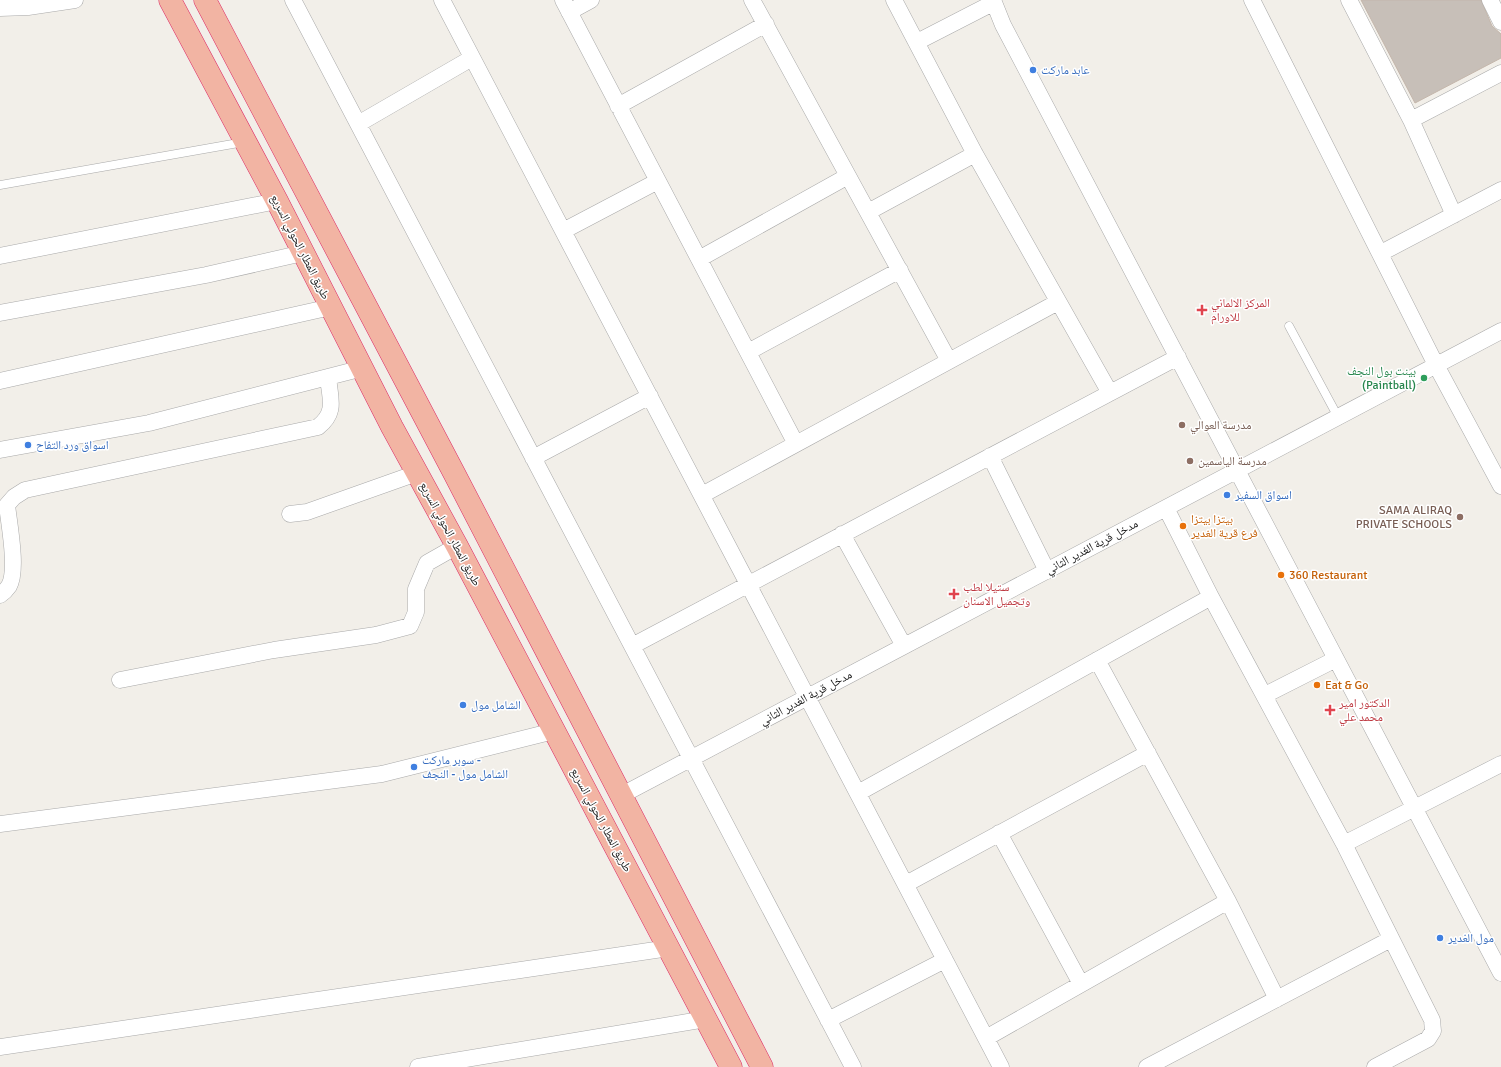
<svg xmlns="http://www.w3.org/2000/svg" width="1501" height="1067" font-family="Signika,'Noto Naskh Arabic',sans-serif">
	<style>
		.building { fill: #c7bfb8; stroke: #c4b6ab }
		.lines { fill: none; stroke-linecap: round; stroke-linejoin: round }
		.service-casing { stroke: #a9a9a9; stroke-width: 9 }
		.minor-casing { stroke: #a9a9a9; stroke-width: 17 }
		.trunk-casing { stroke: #dc2a67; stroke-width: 23 }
		.service { stroke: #fff; stroke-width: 8 }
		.minor { stroke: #fff; stroke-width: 16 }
		.trunk { stroke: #f2b4a3; stroke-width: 22 }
		.shop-dot { fill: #3f7fe0; stroke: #fff; stroke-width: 1.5 }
		.health-dot { fill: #e0444e; stroke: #fff; stroke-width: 1.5 }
		.leisure-dot { fill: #2e9e5b; stroke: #fff; stroke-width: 1.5 }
		.education-dot { fill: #8d6e63; stroke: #fff; stroke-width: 1.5 }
		.food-dot { fill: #e8710a; stroke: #fff; stroke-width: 1.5 }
		.labels { text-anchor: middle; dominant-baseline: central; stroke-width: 3; stroke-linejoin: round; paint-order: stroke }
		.shop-label { font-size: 12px; fill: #366cbe; stroke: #fff; text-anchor: start }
		.street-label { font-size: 12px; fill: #222; stroke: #fff }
		.health-label { font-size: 12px; fill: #be3a42; stroke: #fff; text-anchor: start }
		.leisure-label { font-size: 12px; fill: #27864d; stroke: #fff; text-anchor: end }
		.education-label { font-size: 12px; fill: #785e54; stroke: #fff; text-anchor: start }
		.food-label { font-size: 12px; fill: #c56008; stroke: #fff; text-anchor: start }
	</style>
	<rect width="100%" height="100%" fill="#f2efe9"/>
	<!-- building -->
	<path class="building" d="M1361,0H1481L1492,26L1501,34V58L1415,103Z"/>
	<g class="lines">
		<!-- service casing -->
		<g class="service-casing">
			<path id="service" d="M0,185L244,142
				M1289,326L1338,417"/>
		</g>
		<!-- minor casing -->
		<g class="minor-casing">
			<path id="minor" d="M293,0L853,1067
				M442,0L1001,1067
				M563,0L796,444
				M752,0L949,361
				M894,0L975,154L1110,393
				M993,0L1003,25L1501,973
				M1252,0L1436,365L1501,486
				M1349,0L1411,120L1454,215
				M1490,0L1501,22
				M0,8L28,7L75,0
				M569,12L591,0
				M917,42L993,3
				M618,106L766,24
				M1411,120L1501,73
				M358,124L472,58
				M868,212L975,154
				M563,231L658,181
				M1381,253L1501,190
				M0,256L277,201
				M699,259L848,176
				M0,313L206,275L303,253
				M748,352L900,270
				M0,381L331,307
				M0,450L149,423L363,368
				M990,456L1047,571
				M533,458L650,396
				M702,495L1058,302
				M1166,508L1211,597L1344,844L1432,1020L1433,1031L1428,1039L1375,1067
				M290,514L307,512L417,473
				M842,534L904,646
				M0,595C3,593 7,589 9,586C18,570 9,524 7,505L14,497L25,490L318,427C337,412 330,399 328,377
				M632,646L1178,357
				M1097,660L1228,901L1277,999
				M120,680L274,650L376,635L410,626L416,612V589L427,563L457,546
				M1265,695L1336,659
				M858,793L1211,597
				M620,796L1501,331
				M0,824L382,774L554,731
				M999,833L1081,984
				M1344,844L1501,764
				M906,884L1148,753
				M828,1020L945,960
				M986,1038L1228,901
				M0,1047L669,948
				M418,1067L706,1019
				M1147,1067L1391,939"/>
		</g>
		<!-- trunk casing -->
		<g class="trunk-casing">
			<path id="trunk" d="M170,0L277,201L392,427L457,546L731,1067
				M205,0L454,473L762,1067"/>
		</g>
		<!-- service -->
		<use href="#service" class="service"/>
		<!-- minor -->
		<use href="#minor" class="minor"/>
		<!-- trunk -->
		<use href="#trunk" class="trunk"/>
	</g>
	<!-- markers -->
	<g class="shop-dot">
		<circle cx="1033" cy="70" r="4"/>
		<circle cx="28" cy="445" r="4"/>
		<circle cx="1227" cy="495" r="4"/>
		<circle cx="463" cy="705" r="4"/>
		<circle cx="414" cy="767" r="4"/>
		<circle cx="1440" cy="938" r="4"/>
	</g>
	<g class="health-dot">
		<path d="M1200 304h4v4h4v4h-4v4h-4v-4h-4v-4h4z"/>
		<path d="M952 588h4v4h4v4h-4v4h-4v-4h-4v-4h4z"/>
		<path d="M1328 704h4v4h4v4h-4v4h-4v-4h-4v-4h4z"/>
	</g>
	<circle class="leisure-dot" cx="1424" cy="378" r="4"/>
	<g class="education-dot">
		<circle cx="1182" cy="425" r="4"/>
		<circle cx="1190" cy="461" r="4"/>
		<circle cx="1460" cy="517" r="4"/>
	</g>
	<g class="food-dot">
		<circle cx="1183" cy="526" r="4"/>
		<circle cx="1281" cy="575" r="4"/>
		<circle cx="1317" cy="685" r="4"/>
	</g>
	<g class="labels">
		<!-- shop labels -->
		<g class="shop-label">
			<text x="1041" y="70">عابد ماركت</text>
			<text x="36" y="445">اسواق ورد التفاح</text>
			<text x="1235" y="495">اسواق السفير</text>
			<text x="471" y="705">الشامل مول</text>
			<text x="422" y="760">سوبر ماركت -<tspan x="422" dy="14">الشامل مول - النجف</tspan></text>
			<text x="1448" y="938">مول الغدير</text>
		</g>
		<!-- street labels -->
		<g class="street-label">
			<text transform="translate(300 247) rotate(63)">طريق المطار الحولي السريع</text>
			<text transform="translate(450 534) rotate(62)">طريق المطار الحولي السريع</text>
			<text transform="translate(1092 547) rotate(-28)">مدخل قرية الغدير الثاني</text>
			<text transform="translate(806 698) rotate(-28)">مدخل قرية الغدير الثاني</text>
			<text transform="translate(601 820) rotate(62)">طريق المطار الحولي السريع</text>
		</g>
		<!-- health labels -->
		<g class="health-label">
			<text x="1211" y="303">المركز الالماني<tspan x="1211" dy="14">للاورام</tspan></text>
			<text x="963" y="587">ستيلا لطب<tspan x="963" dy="14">وتجميل الاسنان</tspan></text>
			<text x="1339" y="703">الدكتور امير<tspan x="1339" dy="14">محمد علي</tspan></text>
		</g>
		<!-- leisure labels -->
		<g class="leisure-label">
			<text x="1416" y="371">بينت بول النجف<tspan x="1416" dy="14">(Paintball)</tspan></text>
		</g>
		<!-- education labels -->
		<g class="education-label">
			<text x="1190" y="425">مدرسة العوالي</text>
			<text x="1198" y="461">مدرسة الياسمين</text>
			<text x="1452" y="510" text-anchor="end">SAMA ALIRAQ<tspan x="1452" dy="14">PRIVATE SCHOOLS</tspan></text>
		</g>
		<!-- food labels -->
		<g class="food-label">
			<text x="1191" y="519">بيتزا بيتزا<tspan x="1191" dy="14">فرع قرية الغدير</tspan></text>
			<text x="1289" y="575">360 Restaurant</text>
			<text x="1325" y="685">Eat &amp; Go</text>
		</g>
	</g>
</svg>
